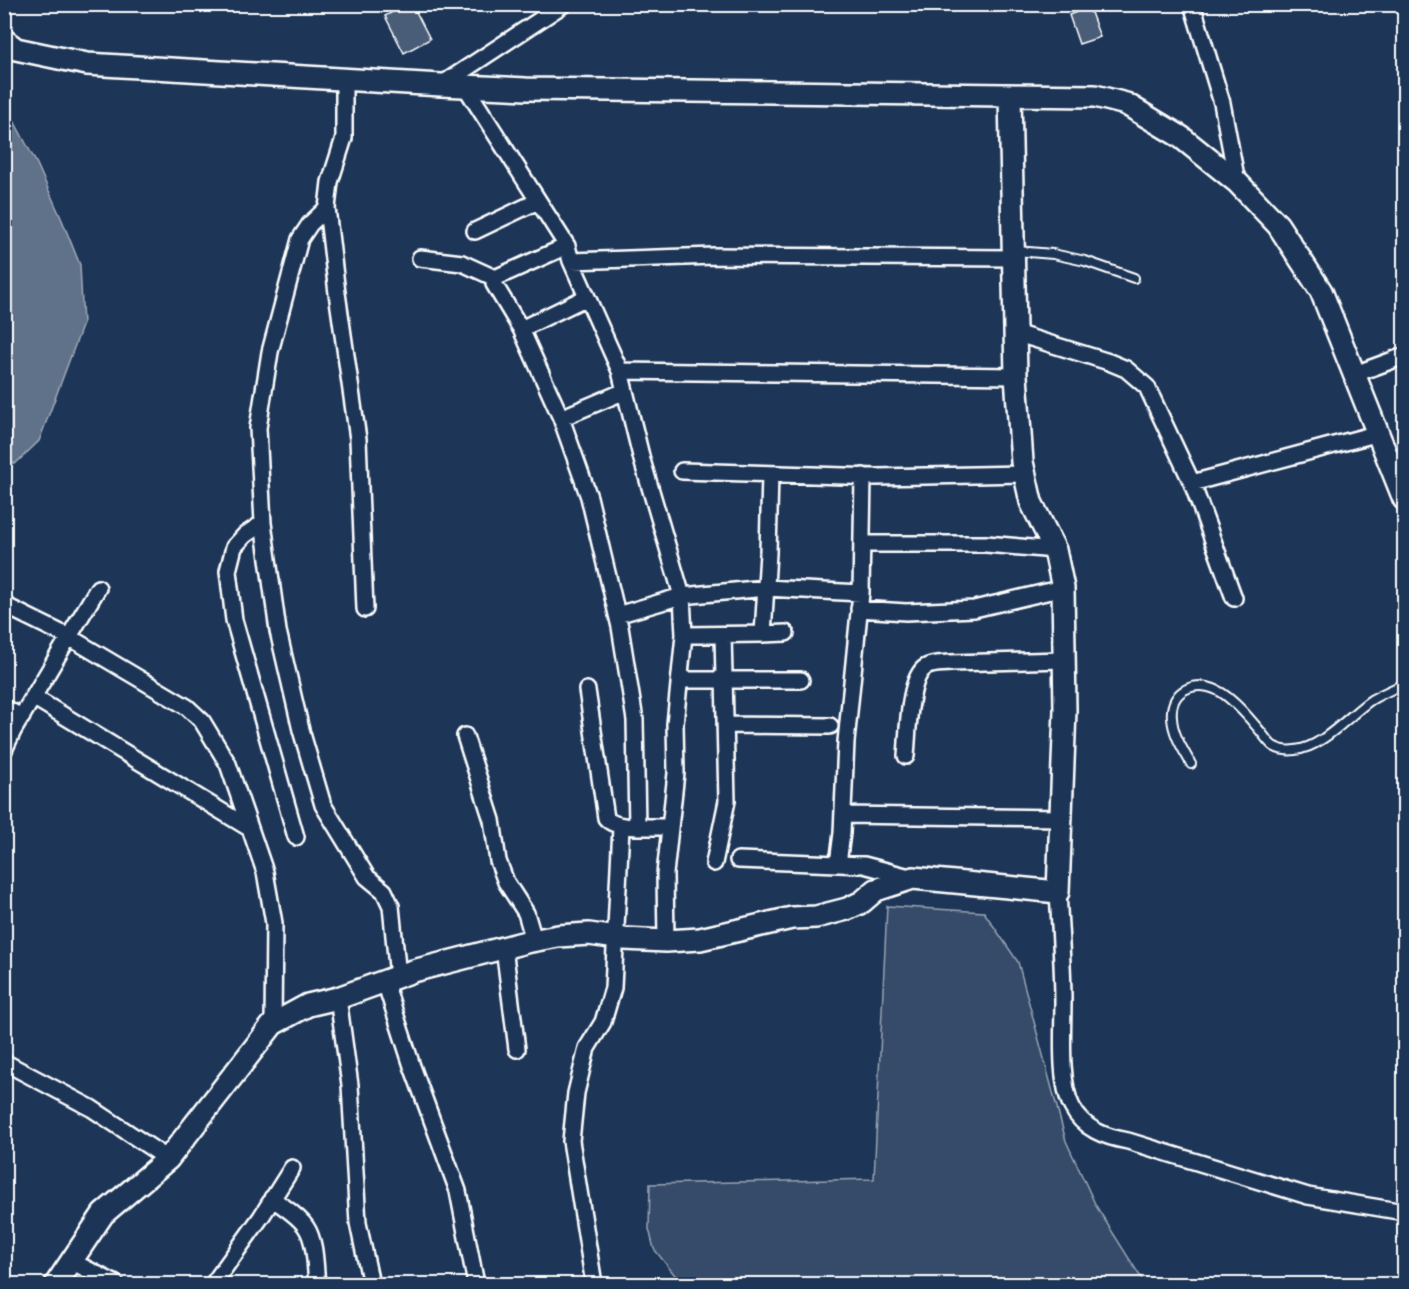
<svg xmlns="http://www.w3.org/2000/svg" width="1409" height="1289" font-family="Dekko,sans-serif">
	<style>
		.green { fill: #364b69; stroke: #9aa5b4; stroke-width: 1.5 }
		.water { fill: #617289; stroke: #a0aab8; stroke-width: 1.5 }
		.building { fill: #4a5d79; stroke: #fff; stroke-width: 1.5 }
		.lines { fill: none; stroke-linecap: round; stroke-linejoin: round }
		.lane-casing { stroke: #fff; stroke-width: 12 }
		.street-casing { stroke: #fff; stroke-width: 20 }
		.secondary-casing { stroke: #fff; stroke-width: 26 }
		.lane { stroke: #1d3557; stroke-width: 8 }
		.street { stroke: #1d3557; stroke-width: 15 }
		.secondary { stroke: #1d3557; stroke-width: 21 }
	</style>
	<rect width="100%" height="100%" fill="#1d3557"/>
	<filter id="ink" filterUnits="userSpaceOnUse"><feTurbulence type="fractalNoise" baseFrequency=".0167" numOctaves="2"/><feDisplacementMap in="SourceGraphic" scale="12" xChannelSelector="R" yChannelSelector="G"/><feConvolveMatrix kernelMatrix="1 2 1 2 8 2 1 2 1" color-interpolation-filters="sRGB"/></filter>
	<g filter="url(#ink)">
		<!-- green -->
		<path class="green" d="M887,906L984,912L1018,962L1066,1141L1096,1206L1145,1284H682L654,1249L649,1229L650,1184L874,1179Z"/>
		<!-- water -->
		<path class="water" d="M5,90L12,117L37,164L62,220L80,265L83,324L39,441L15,464L4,457Z"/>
		<!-- building -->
		<path class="building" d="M407,4H412L430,39L404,53L385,16Z
			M1089,7L1100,37L1079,44L1069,15Z"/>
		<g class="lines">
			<!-- lane casing -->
			<g class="lane-casing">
				<path id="lane" d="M1016,251L1053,254L1085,261L1134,278
					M1191,764C1183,749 1173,735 1172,718C1169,688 1199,678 1222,693C1237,703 1250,719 1261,732C1265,737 1269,743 1273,746C1280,750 1288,751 1295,750C1322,748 1349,715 1371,700C1381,694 1393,689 1404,684"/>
			</g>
			<!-- street casing -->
			<g class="street-casing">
				<path id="street" d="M1192,4L1222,103L1237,182
					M344,80V138L330,182L327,208L337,293L358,439L365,609
					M441,85L564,4
					M465,86L567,246L571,261L620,371
					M327,208L310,224L300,239L270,352L258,428L263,523L278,631L301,730L323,805L367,877L384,891L391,906L398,977
					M475,231L538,201
					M420,258L462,263L495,278L494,284L521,329L561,418L589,497L620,627L635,720L637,826
					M571,261L714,256L1014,258
					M495,278L567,246
					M521,329L587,297
					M1015,333L1109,362L1126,369L1147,387L1192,483L1234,598
					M1355,374L1404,356
					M561,418L625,391
					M682,471L877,477L1024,474
					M770,474L768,553L763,634L786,633
					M1192,483L1379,433
					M263,523L245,535L234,547L228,571L234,620L296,837
					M862,544H986L1055,550
					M4,605L69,637L187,707L202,721L228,764L265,872L274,923L273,1024
					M859,609L906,612L974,609L1063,588
					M617,615L682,596L766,588L861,593
					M684,635L763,634
					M680,680H801
					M587,690L606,818C616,831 653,826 670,827
					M33,697L249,828
					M4,708L22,717
					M725,725L830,726
					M465,736L492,820L498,861L506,882L526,913L534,940
					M4,750L13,731L98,588
					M906,756C908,736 908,677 926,667C933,663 942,664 950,663L1064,660
					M843,815L1061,818
					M738,860L864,865L913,878
					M714,863L727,801L723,635
					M838,864L842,833L846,742L861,593L863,476
					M1058,892C1060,929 1063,966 1063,1002C1063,1031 1059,1082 1072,1107C1083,1129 1105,1137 1128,1141L1308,1196L1404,1212
					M666,941L665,874L676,773L675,724L684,635L682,596L642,460L620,371L1016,376
					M504,948L517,1049
					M385,982L412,1066L458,1191L476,1284
					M338,998L350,1085L358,1223L371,1284
					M4,1062L91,1108L168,1159
					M272,1198C283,1207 298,1215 306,1227C316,1242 315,1267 317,1284
					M71,1261L116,1284
					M213,1284L261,1217L292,1168
					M594,1284L571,1141L576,1093L587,1048L603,1022L613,988L621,827"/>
			</g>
			<!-- secondary casing -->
			<g class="secondary-casing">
				<path id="secondary" d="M4,40L16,49L87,64L441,85L526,89L1095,96L1126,104L1181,137L1237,182L1278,225L1321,291L1404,499
					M56,1284L103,1214L168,1159L273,1024L308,1005L338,998L413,971L526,942L558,936L589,934L624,939L666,941L700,939L792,918L816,917L847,909L862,902L876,890L913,878L1058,892L1065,710L1063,588L1055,550L1031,502L1022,462L1016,376L1010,96"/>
			</g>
			<!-- lane -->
			<use href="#lane" class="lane"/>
			<!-- street -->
			<use href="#street" class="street"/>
			<!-- secondary -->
			<use href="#secondary" class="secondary"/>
		</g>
	</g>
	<!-- margin -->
	<rect width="1409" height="1289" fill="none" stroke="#1d3557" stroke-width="24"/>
	<rect x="12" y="12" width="1385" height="1265" fill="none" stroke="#fff" stroke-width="2" filter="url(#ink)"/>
</svg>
